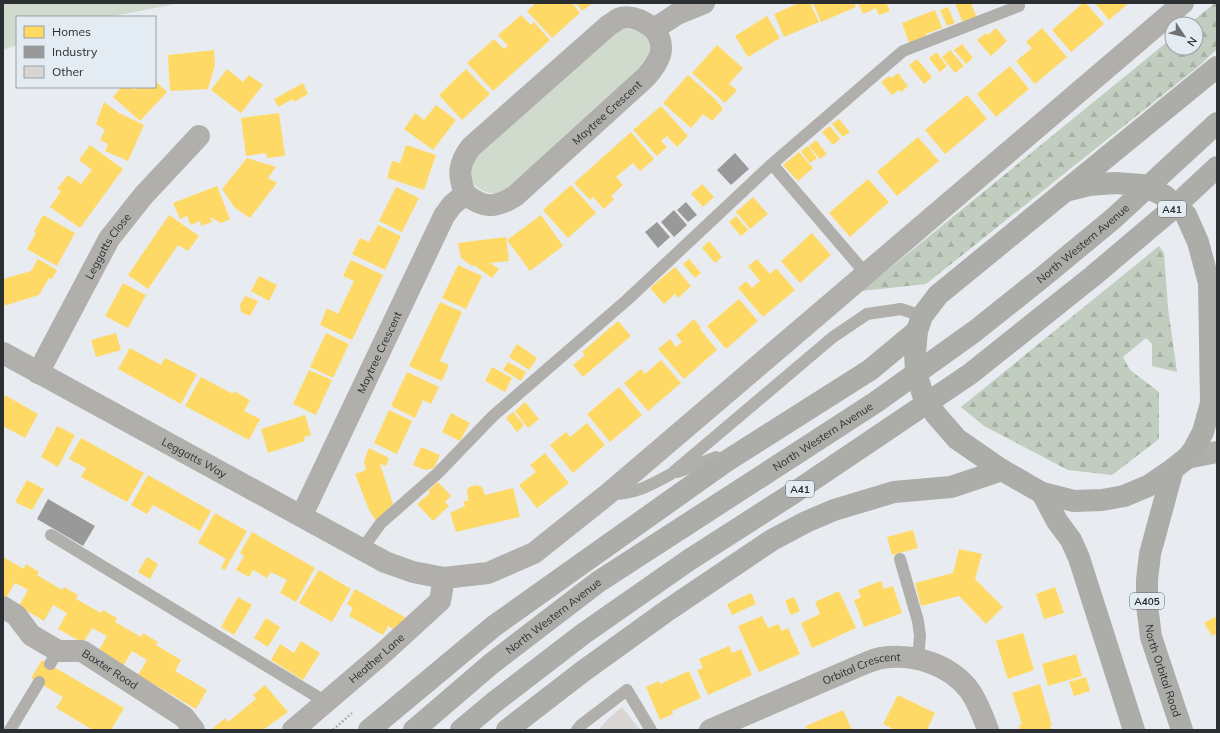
<svg xmlns="http://www.w3.org/2000/svg" width="1220" height="733" font-family="Mulish,sans-serif">
	<style>
		.green { fill: #d0dbce }
		.forest { fill: url(#forest-firs) }
		.homes { fill: #ffd966 }
		.industry { fill: #999 }
		.building { fill: #d8d5d3 }
		.lines { fill: none; stroke-linecap: round; stroke-linejoin: round }
		.path { stroke: #afb0af; stroke-width: 2.5; stroke-dasharray: 2 2; stroke-linecap: butt }
		.lane { stroke: #b0afab; stroke-width: 12 }
		.street { stroke: #b0afab; stroke-width: 22 }
		.secondary { stroke: #afaeaa; stroke-width: 22 }
		.highway { stroke: #acaca9; stroke-width: 22 }
		.labels { text-anchor: middle; dominant-baseline: central; stroke-width: 4; stroke-linejoin: round; paint-order: stroke }
		.shield { fill: #e4ecf3; stroke: #63686b; stroke-width: 1 }
		.shield-label { font-size: 10px; font-weight: bold; fill: #2c2f31 }
		.street-label { font-size: 11px; fill: #2c2f31; stroke: #e4ecf3 }
	</style>
	<defs>
		<pattern id="forest-firs" width="22" height="20" patternUnits="userSpaceOnUse"><rect width="22" height="20" fill="#c1cdbf"/><path d="M5 1l3.5 6h-7zM16 11l3.5 6h-7z" fill="#a6b0a5"/></pattern>
	</defs>
	<rect width="100%" height="100%" fill="#e8ecf0"/>
	<!-- green -->
	<path class="green" d="M3,3H181L109,17H17V45L3,50Z
		M624,29C649,30 657,47 642,67L502,194C475,194 463,180 477,155L616,32Z"/>
	<!-- forest -->
	<path class="forest" d="M1215,3H1217V49L1199,66L926,284L862,291L1172,38V48H1196V24H1189Z
		M1159,246L1164,253L1168,308L1177,372L1152,366V344L1146,338L1123,357L1130,370L1159,392V439L1112,475L1068,470L984,426L961,407Z"/>
	<!-- homes -->
	<path class="homes" d="M536,3H572L580,13L552,38L527,11Z
		M576,3H593L582,11Z
		M799,3H810L819,22L784,37L774,14Z
		M813,3H854L856,7L821,22Z
		M858,3H886L890,11L879,15L876,8L863,14Z
		M955,3H971L977,18L963,23Z
		M1083,3H1086L1104,24L1071,52L1052,30Z
		M1095,3H1129L1109,20Z
		M948,7L955,23L947,26L940,10Z
		M935,10L942,28L926,34V36L909,43L902,23Z
		M521,15L531,25L534,22L550,40L493,91L467,63L494,39L504,49L508,46L498,35Z
		M767,16L780,38L748,57L735,36Z
		M996,28L1007,41L991,56L977,40L986,33L988,35Z
		M1042,28L1067,57L1035,84L1016,61L1032,48L1026,42Z
		M962,44L973,58L966,64L954,50Z
		M717,45L743,68L729,84L737,90L725,103L692,73Z
		M214,50L215,65L208,89L170,91L168,55Z
		M950,50L964,66L955,73L942,57Z
		M936,52L947,66L940,72L929,58Z
		M917,59L932,77L924,84L909,65Z
		M1010,66L1029,89L996,117L977,94Z
		M227,69L243,82L249,75L263,85L241,113L211,90Z
		M466,69L490,94L462,120L439,95Z
		M898,73L908,86L901,92L899,90L892,95L881,82L889,76L891,78Z
		M688,75L716,100L723,109L712,121L703,114L691,128L663,103Z
		M155,81L167,92L140,121L113,97L121,87H132L135,90L137,87H155Z
		M303,83L308,94L294,102L293,99L278,107L274,99Z
		M967,95L987,119L945,154L925,130Z
		M104,102L119,113L144,125L128,161L105,151L108,144L100,140L105,130L96,124Z
		M436,105L456,120L433,150L404,129L415,113L424,120Z
		M661,106L688,136L677,147L667,136L661,141L667,147L657,156L633,130Z
		M279,113L285,156L267,158L266,153L246,156L241,118Z
		M839,119L850,132L843,137L832,124Z
		M830,126L840,139L833,145L822,132Z
		M631,132L654,159L640,171L633,163L616,177L623,185L611,196L614,199L604,209L593,197L590,200L574,183Z
		M918,137L939,161L897,196L877,172Z
		M816,140L827,154L820,159L809,146Z
		M90,145L123,169L80,228L50,207L61,191L57,189L68,175L81,184L92,170L79,160Z
		M406,145L436,155L424,190L387,178L392,161L400,163Z
		M808,146L817,158L810,163L801,151Z
		M799,152L813,168L798,181L783,165Z
		M247,158L276,167L268,178L277,183L250,218L235,208L222,189Z
		M868,179L889,202L850,237L829,213Z
		M702,184L714,197L703,207L691,194Z
		M571,185L596,213L568,238L543,210Z
		M217,186L230,219L221,223L210,217L212,222L201,226L200,221L191,225L187,216L180,219L173,203Z
		M396,187L419,198L402,232L379,221Z
		M753,197L768,214L750,229L736,212Z
		M43,215L75,233L57,266L27,249L36,233L34,232Z
		M169,215L199,236L188,251L178,245L148,289L128,275Z
		M541,215L563,246L530,271L507,240Z
		M736,216L748,230L741,236L729,222Z
		M378,225L401,236L385,270L352,254L360,238L369,242Z
		M812,233L831,255L800,283L781,261Z
		M506,237L509,261L490,263L499,269L492,278L474,265L472,266L461,258L458,243Z
		M709,241L722,257L715,263L702,248Z
		M38,259L57,270L52,279L49,278L39,295L3,306V279L31,271Z
		M689,259L701,273L695,278L683,264Z
		M757,259L770,274L776,268L795,290L763,317L738,288L746,281L752,288L760,281L748,266Z
		M351,260L383,275L352,340L320,325L327,308L338,314L354,281L343,276Z
		M458,265L482,276L466,309L442,298Z
		M675,267L691,286L678,298L675,294L664,304L650,288Z
		M259,276L277,285L269,301L251,291Z
		M123,283L146,295L128,328L105,316Z
		M245,296L258,301L250,316L241,312L240,305Z
		M739,299L758,321L726,349L707,326Z
		M440,302L462,312L440,361L449,365L442,381L409,366Z
		M694,319L701,328L700,329L717,350L684,379L658,349L670,339L676,347L682,342L676,335Z
		M618,321L631,336L583,377L573,365L585,355L582,352Z
		M116,333L121,350L96,357L91,340Z
		M326,333L349,344L333,378L310,367Z
		M517,344L537,358L529,370L509,357Z
		M130,348L161,365L165,358L197,374L181,404L118,369Z
		M661,360L681,383L648,411L624,383L641,369L645,374Z
		M508,362L526,372L521,381L503,370Z
		M492,367L512,378L505,392L485,381Z
		M309,370L332,380L316,415L293,404Z
		M407,372L439,387L431,404L423,400L415,418L391,406Z
		M201,377L233,394L234,391L250,400L244,411L260,419L249,440L185,406Z
		M619,387L642,415L610,442L587,414Z
		M5,395L38,414L25,438L3,426V398Z
		M525,402L539,419L528,428L515,411Z
		M389,410L412,421L397,454L374,443Z
		M513,412L524,425L517,432L506,418Z
		M451,413L470,423L460,441L442,432Z
		M305,415L311,435L304,437L305,441L268,453L261,429Z
		M587,423L605,445L573,473L550,445L566,432L570,437Z
		M57,426L75,435L58,467L41,457Z
		M81,438L144,473L127,502L81,477L86,468L69,459Z
		M421,447L440,455L434,468L425,470L413,465Z
		M369,448L389,458L386,466L380,464L393,504L376,521L369,510L355,474L366,470L364,461Z
		M545,453L569,483L537,508L519,485L536,472L530,465Z
		M148,475L211,511L200,531L153,505L147,514L131,505Z
		M27,480L44,489L32,510L15,502Z
		M438,482L451,496L445,502L449,506L433,521L417,504L430,493L428,491Z
		M476,485L482,487L485,495L513,488L520,517L456,532L450,513L465,506L463,501H468L467,491L469,487Z
		M215,513L247,531L225,570L221,568L226,559L198,543Z
		M913,530L918,548L892,555L887,537Z
		M252,532L315,568L296,602L280,593L287,580L271,572L267,578L253,570L249,577L236,570L244,556L240,553Z
		M959,549L982,554L975,579L1003,607L986,624L959,596L921,606L915,583L953,573Z
		M3,557L24,569L26,564L39,572L37,575L62,590L64,587L78,595L76,599L101,613L103,610L117,618L115,622L141,637L143,633L158,642L156,645L181,660L175,671L207,690L196,709L138,675L147,660L132,651L123,666L98,652L107,636L92,628L83,643L58,629L67,613L53,605L44,621L19,606L28,590L21,586L15,583L6,598L3,596Z
		M147,557L158,564L150,579L138,572Z
		M319,570L351,589L332,622L299,603Z
		M881,581L884,589L893,586L902,613L864,627L854,600L861,597L858,590Z
		M1055,587L1064,613L1044,619L1036,594Z
		M355,589L408,619L395,630L388,626L383,635L349,616L353,608L347,604Z
		M839,591L856,628L812,648L801,623L820,614L815,602Z
		M751,593L756,604L732,615L727,604Z
		M238,597L252,605L234,635L221,627Z
		M794,597L800,611L791,615L785,601Z
		M762,616L768,628L778,624L782,631L788,628L800,654L759,672L738,626Z
		M1217,616V633L1212,636L1204,623Z
		M266,618L280,627L268,647L254,638Z
		M1023,633L1034,670L1008,679L996,641Z
		M301,641L320,653L303,680L271,660L280,644L294,653Z
		M729,646L732,653L741,649L752,675L708,695L697,670L703,668L699,659Z
		M1076,654L1082,676L1048,686L1042,664Z
		M42,660L124,708L111,730H93L56,708L63,697L31,678Z
		M689,671L701,698L672,711L673,714L660,720L646,687L659,681L660,684Z
		M1086,677L1090,691L1074,696L1069,682Z
		M1040,684L1052,725H1050L1051,730H1020L1019,725L1022,724L1012,693Z
		M265,685L288,712L263,730H215L213,728L225,718L228,722L256,699L253,695Z
		M898,695L935,713L927,730H892L893,729L883,724Z
		M843,710L852,730H807L806,726Z"/>
	<!-- industry -->
	<path class="industry" d="M735,153L749,169L731,185L717,170Z
		M686,202L697,215L688,222L677,210Z
		M674,210L687,225L674,237L661,222Z
		M657,222L670,237L658,248L645,232Z
		M48,499L95,526L83,546L37,519Z"/>
	<!-- building -->
	<path class="building" d="M622,707L640,730H598L608,719Z"/>
	<g class="lines">
		<!-- path -->
		<path class="path" d="M333,730L352,713"/>
		<!-- lane -->
		<path class="lane" d="M772,164L866,274
			M678,472L716,457L722,460
			M611,494C635,494 651,485 671,474L833,337L867,314L901,309L922,316
			M51,535L326,702
			M362,549L381,523L438,473L493,416L627,300L772,164L903,51L1019,6
			M900,559L918,621L920,636L918,659
			M50,664L58,651
			M10,730L39,682
			M577,730L581,725L627,690L651,730"/>
		<!-- street -->
		<g class="street">
			<path id="s1" d="M465,194C483,208 495,209 515,196L646,77C659,62 668,48 654,29"/>
			<path id="s2" d="M3,353L385,562L413,572L444,578L488,573L534,553L608,494L1183,3"/>
			<path id="s3" d="M38,373L109,239L143,196L199,136"/>
			<path id="s4" d="M302,515L444,216L452,205L465,194C458,175 458,164 471,147L609,25C613,23 617,19 621,18C633,15 645,22 654,29L677,14L704,3"/>
			<path id="s5" d="M3,607L16,615L31,635L58,651H82L184,717L194,730"/>
			<path id="s6" d="M293,730L382,654L440,601L444,578"/>
			<path id="s7" d="M710,730L861,665C867,663 874,659 881,658C913,653 950,664 970,691C978,703 983,716 988,730"/>
		</g>
		<!-- secondary -->
		<path class="secondary" d="M1187,458L1217,452"/>
		<!-- highway -->
		<g class="highway">
			<path d="M1065,191L1089,185L1115,183L1142,185L1165,196L1186,215L1198,242L1209,283L1211,403L1203,432L1194,449L1187,458L1173,469L1148,486L1124,496L1102,500L1074,501L1042,493L1002,470L957,439L936,415L923,395L916,373L915,353L917,331L922,316L938,295L1217,67"/>
			<path id="s8" d="M1173,469L1150,554L1147,580V605L1151,637L1182,730"/>
			<path d="M1042,493L1057,521L1071,540L1079,558L1134,730"/>
			<path d="M369,730L494,626L725,462L870,370L917,331"/>
			<path id="s9" d="M414,730L491,664L598,582L876,402L975,331L1044,276L1114,218L1217,123"/>
			<path d="M461,730L497,700L583,634L689,560L795,492L970,374L1093,276L1171,210L1217,167"/>
			<path d="M507,730L582,672L668,610L772,540L806,522L834,510L894,492L951,487L1002,470"/>
		</g>
	</g>
	<g class="labels">
		<!-- shield labels -->
		<g class="shield">
			<rect x="1158" y="201" width="28" height="16" rx="3"/>
			<rect x="786" y="481" width="28" height="16" rx="3"/>
			<rect x="1130" y="593" width="34" height="16" rx="3"/>
		</g>
		<g class="shield-label">
			<text x="1172" y="209">A41</text>
			<text x="800" y="489">A41</text>
			<text x="1147" y="601">A405</text>
		</g>
		<!-- street labels -->
		<g class="street-label">
			<text stroke="none"><textPath href="#s1" startOffset="179">Maytree Crescent</textPath></text>
			<text stroke="none"><textPath href="#s9" startOffset="828">North Western Avenue</textPath></text>
			<text stroke="none"><textPath href="#s3" startOffset="145">Leggatts Close</textPath></text>
			<text stroke="none"><textPath href="#s4" startOffset="180">Maytree Crescent</textPath></text>
			<text stroke="none"><textPath href="#s9" startOffset="504">North Western Avenue</textPath></text>
			<text stroke="none"><textPath href="#s2" startOffset="218">Leggatts Way</textPath></text>
			<text stroke="none"><textPath href="#s9" startOffset="180">North Western Avenue</textPath></text>
			<text stroke="none"><textPath href="#s6" startOffset="110">Heather Lane</textPath></text>
			<text stroke="none"><textPath href="#s5" startOffset="129">Baxter Road</textPath></text>
			<text stroke="none"><textPath href="#s7" startOffset="164">Orbital Crescent</textPath></text>
			<text stroke="none"><textPath href="#s8" startOffset="207">North Orbital Road</textPath></text>
		</g>
	</g>
	<!-- border -->
	<rect width="1220" height="733" fill="none" stroke="#2c2f31" stroke-width="8"/>
	<!-- legend -->
	<rect x="16" y="16" width="140" height="72" fill="#e4ecf3" stroke="#9aa0a5"/>
	<rect x="24" y="26" width="20" height="12" fill="#ffd966" stroke="#9aa0a5"/>
	<text x="52" y="36" font-size="12" fill="#2c2f31">Homes</text>
	<rect x="24" y="46" width="20" height="12" fill="#999999" stroke="#9aa0a5"/>
	<text x="52" y="56" font-size="12" fill="#2c2f31">Industry</text>
	<rect x="24" y="66" width="20" height="12" fill="#d8d5d3" stroke="#9aa0a5"/>
	<text x="52" y="76" font-size="12" fill="#2c2f31">Other</text>
	<!-- north arrow -->
	<g transform="translate(1184 36) rotate(125)"><circle r="19" fill="#e4ecf3" stroke="#9aa0a5"/>
	<path d="M0-3L7 15L0 10L-7 15Z" fill="#6e7174"/>
	<text y="-6" font-size="11" font-weight="bold" text-anchor="middle" fill="#2c2f31">N</text>
	</g>
</svg>
